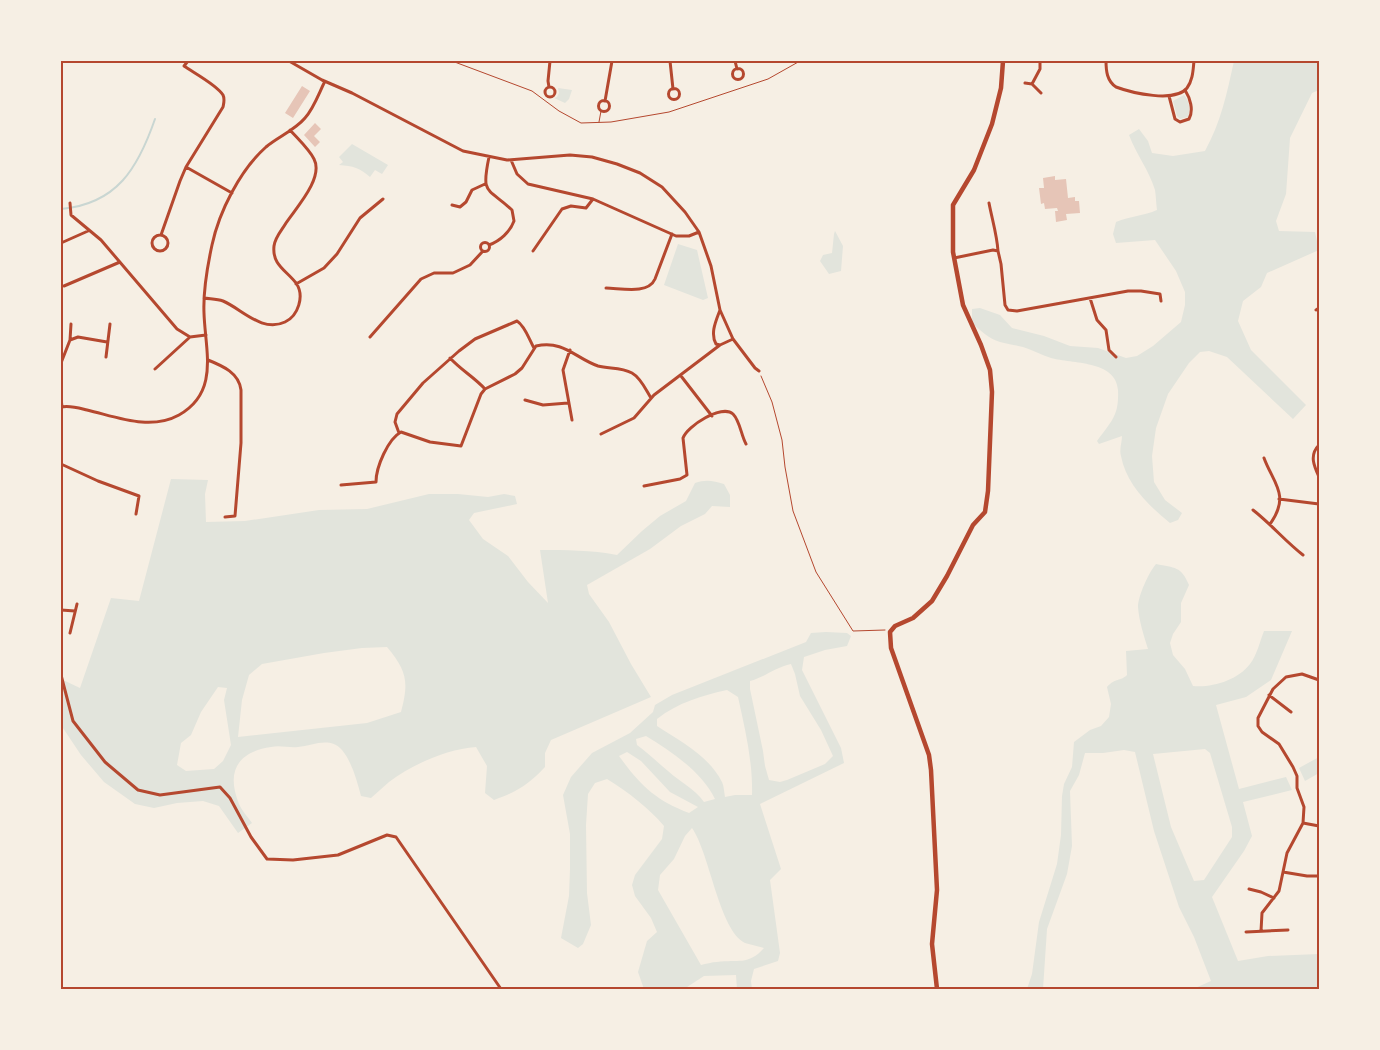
<svg xmlns="http://www.w3.org/2000/svg" width="1380" height="1050" font-family="Montserrat,sans-serif">
	<style>
		.green { fill: #e2e4dc; fill-rule: evenodd }
		.lines { fill: none; stroke-linecap: round; stroke-linejoin: round }
		.stream { stroke: #c9d6d2; stroke-width: 2 }
		.building { fill: #e6c5b7 }
		.path { stroke: #b5482f; stroke-width: 1 }
		.minor { stroke: #b5482f; stroke-width: 3 }
		.tertiary { stroke: #b5482f; stroke-width: 4.5 }
		.neatline { fill: none; stroke: #b5482f; stroke-width: 2 }
	</style>
	<rect width="100%" height="100%" fill="#f6efe4"/>
	<!-- green -->
	<path class="green" d="M1234,61H1319V90L1312,93L1290,138L1286,194L1276,221L1279,231L1315,232L1319,250L1267,273L1261,287L1243,301L1238,321L1251,350L1306,405L1293,419L1227,357L1209,351L1200,352L1189,363L1168,394L1156,428L1152,456L1154,482L1165,500L1182,513L1178,520L1170,523C1149,506 1126,484 1121,456C1119,450 1122,442 1122,436L1099,444L1097,441C1112,420 1119,416 1118,390C1116,360 1072,364 1051,358C1042,355 1032,350 1023,347C1015,345 1007,344 1000,342C989,339 980,330 972,323V309L980,308L1000,315L1012,328L1044,336L1070,346L1098,348L1126,358L1137,356L1153,346L1181,322L1185,305V292L1176,271L1155,240L1116,243L1113,234L1116,222C1130,216 1144,216 1157,210C1156,203 1156,196 1155,190C1149,170 1136,154 1129,135L1139,129L1148,141L1152,153L1173,156L1205,151C1221,122 1227,93 1234,61Z
		M558,88L572,90L569,99L565,103L554,98L557,97L559,93Z
		M1184,95C1189,100 1191,111 1188,117L1180,119L1177,116L1173,101Z
		M352,144L388,165L382,174L375,170L370,177C360,168 353,166 339,165L343,162L339,157Z
		M835,231L843,246L841,271L829,274L820,261L823,255L832,253L834,234Z
		M678,244L697,250L708,298L703,300L664,285Z
		M171,479L208,480L205,494L206,522L245,521L319,510L367,509L429,494H458L488,497L504,494L515,496L517,504L474,513L469,520L483,539L508,556L528,582L548,603L540,550C566,550 591,550 617,555L642,531L660,516L686,501L695,483C706,479 714,481 724,484L730,495V507L712,506L705,514L681,526L650,549L587,585L589,594L609,622L631,664L651,697L551,740L545,753V767C529,784 517,792 494,800L485,793L487,766L476,747C447,749 413,764 389,782C383,787 377,793 371,798L361,796C357,781 352,762 342,750C329,736 313,746 298,747C289,748 280,745 271,747C237,752 226,772 239,804C242,811 248,817 252,823L238,833L219,806L203,801L177,803L154,808L135,804L104,782L81,755L61,725V679L80,688L111,598L139,601ZM387,647C407,671 409,682 401,712L367,723L238,737L242,700L249,675L262,664L324,653L362,648ZM218,687L227,688L224,700L231,745L223,761L214,769L186,771L177,765L181,743L191,735L201,712Z
		M1156,564C1175,568 1181,566 1189,585L1181,603V622L1173,634L1170,643L1173,655L1185,669L1193,686C1212,688 1238,680 1250,664C1257,655 1260,641 1264,631H1292L1271,680L1246,697L1216,705L1239,789L1286,777L1292,790L1243,802L1252,836L1244,851L1212,897L1238,961L1268,956L1319,954V989H1215L1214,987L1209,989H1193L1211,981L1194,937L1179,907L1154,831L1135,752L1124,750L1103,753H1085L1079,775L1070,791L1072,846L1067,874L1047,929L1043,989H1027L1032,974L1039,922L1057,864L1061,835L1062,796L1064,784L1072,767L1074,742L1090,730L1101,726L1109,717L1111,704L1107,687C1116,677 1120,682 1127,675L1126,651L1148,649C1144,636 1139,621 1138,607C1138,596 1149,572 1156,564ZM1205,749L1210,753L1232,827V837L1204,880L1194,881L1171,827L1153,754Z
		M826,632L847,633L851,636L847,646L825,650L804,657L802,670L841,748L844,763L760,804L781,869L770,880L780,953L778,961L754,969L751,981L752,989H737L736,975L704,976L684,989H644L638,972L647,941L657,932L651,918L635,896L632,885L635,875L662,839L664,826C649,808 628,792 607,779L595,783L588,794L586,825L587,893L591,925L583,944L578,948L561,938L569,896L570,869V834L563,795L571,777L592,753L630,733L653,712L655,705L672,695L806,642L811,633ZM791,664L795,674L800,696L821,730L833,756L825,764L787,780L780,782L769,780L765,766L763,751L750,689V681C765,677 776,667 791,664ZM727,690L738,697C745,729 753,762 752,795H735L725,797C724,792 724,786 722,782C709,756 680,741 657,726V719C677,703 703,695 727,690ZM646,736C672,752 702,772 715,799L704,802C694,788 680,782 668,771C657,762 648,753 637,745L636,739ZM627,752L641,761L670,792L698,807L689,813C655,800 640,785 619,756ZM692,828C710,854 719,930 745,943C751,945 758,946 764,948C748,966 738,959 717,962C712,962 706,964 701,965L658,890L660,875L674,859L685,836Z
		M1319,757V773L1305,781L1299,768Z"/>
	<g class="lines">
		<!-- stream -->
		<path class="stream" d="M61,209C117,204 138,168 155,119"/>
	</g>
	<!-- building -->
	<path class="building" d="M302,86L310,91L293,118L285,113Z
		M315,123L321,129L314,136L320,142L315,147L304,135Z
		M1055,176V180L1066,179L1068,198L1075,197V201H1079L1080,213L1066,214L1067,220L1056,222L1055,211H1058L1057,208L1045,209L1044,203L1041,204L1039,188H1044L1043,178Z"/>
	<g class="lines">
		<!-- path -->
		<path class="path" d="M452,61L532,91L559,111L581,123L611,122L669,112L768,79L800,61
			M599,122L601,111
			M761,376L772,402L782,440L785,467L793,511L816,572L853,631L885,630"/>
		<!-- minor -->
		<path class="minor" d="M289,61L322,80L352,93L463,151L507,160L570,155L592,157L617,164L640,173L662,187L685,212L699,232L711,266L720,310L733,339L755,368L759,371
			M670,61L673,89
			M735,61L737,69
			M1106,61C1106,71 1107,81 1116,87C1132,93 1175,103 1187,88C1193,80 1193,70 1194,61
			M732.5 74a5.5 5.5 0 1 1 11 0a5.5 5.5 0 1 1-11 0Z
			M1025,83L1032,84L1040,69V61
			M1032,84L1041,93
			M545 92a5 5 0 1 1 10 0a5 5 0 1 1-10 0Z
			M549,87L548,81L550,61
			M668.5 94a5.5 5.5 0 1 1 11 0a5.5 5.5 0 1 1-11 0Z
			M1169,96L1175,119L1180,122L1189,119C1194,110 1190,98 1185,90
			M598.5 106a5.5 5.5 0 1 1 11 0a5.5 5.5 0 1 1-11 0Z
			M605,101L612,61
			M489,157C481,195 487,187 512,210L514,221C510,232 500,241 489,245
			M511,160L517,174L528,184L593,199L676,236H689L699,232
			M186,167L232,193
			M70,203L71,215L101,240L177,329L190,337L206,335
			M989,203C992,219 997,235 998,251
			M452,205L460,207L466,202L472,190L485,184
			M161,235L180,181L186,167L223,107C224,102 225,99 223,95C217,85 194,73 184,66L188,61
			M152 243a8 8 0 1 1 16 0a8 8 0 1 1-16 0Z
			M480.5 247a4.5 4.5 0 1 1 9 0a4.5 4.5 0 1 1-9 0Z
			M61,243L88,231
			M533,251L562,209L571,206L586,208L593,199
			M954,258L993,250L998,251L1001,264L1005,305L1008,310L1017,311L1128,291H1141L1160,294L1161,301
			M296,284L324,268L337,254L360,218L383,199
			M64,286L120,262
			M606,288C620,288 648,295 655,279L672,234
			M204,298C210,299 217,299 223,301C242,309 262,333 285,322C298,316 305,296 296,283C286,270 272,265 274,246C275,237 282,230 286,223C296,208 324,178 314,159C309,149 298,139 290,130
			M1090,298L1097,320L1106,330L1109,350L1116,357
			M720,310C716,321 710,333 716,344L720,345L733,339
			M1316,310L1319,308
			M370,337L421,279L434,273H453L470,265L483,251
			M70,340L71,324
			M570,350L563,370L572,420
			M106,357L110,324
			M450,358C461,370 474,377 485,389
			M208,360C223,366 239,373 241,390V443L235,516L225,517
			M61,363L70,340L78,337L107,342
			M155,369L190,337
			M681,376L712,416
			M61,398L62,407
			M525,400L543,405L568,403
			M61,407C70,405 79,408 87,410C117,417 150,431 179,415C220,392 205,350 204,313C203,290 207,268 212,245C219,212 240,170 266,147C278,137 295,130 305,118C314,108 319,93 325,81
			M399,433L395,422L397,414L423,383L459,351L475,339L517,321C525,326 529,339 534,348
			M601,434L634,418L654,395L720,345
			M1319,445C1309,455 1314,466 1319,477
			M1264,458C1273,483 1291,495 1270,524
			M61,464L98,481L139,496L136,514
			M341,485L376,482C376,467 388,439 401,432L430,442L461,446L481,394L485,389L515,374L522,368L536,346C564,340 575,358 598,366C609,369 621,367 632,373C641,378 646,390 651,398
			M644,486L680,479L687,475L683,438C687,426 722,404 733,414C740,421 741,435 746,444
			M1279,499L1319,504
			M1253,510C1271,524 1285,541 1303,555
			M61,610L75,611
			M70,633L77,604
			M61,675L73,721L105,762L138,790L160,795L220,787L230,798L251,837L267,859L293,860L338,855L387,835L396,837L501,989
			M1269,695L1291,712
			M1303,823L1319,826
			M1283,872L1307,876H1319
			M1249,889L1261,892L1274,898
			M1261,931L1262,913L1279,891L1287,853L1303,823L1304,807L1297,788V776L1293,767L1279,744L1262,732L1258,726V718L1273,689L1286,677L1302,674L1319,680
			M1246,932L1288,930"/>
		<!-- tertiary -->
		<path class="tertiary" d="M937,989L932,944L937,890L931,770L929,755L891,648L890,632L895,626L913,618L932,601L947,576L973,525L985,512L988,491L992,392L990,370L981,345L963,305L953,252V205L974,170L992,124L1001,88L1003,61"/>
	</g>
	<!-- border -->
	<rect width="1380" height="1050" fill="none" stroke="#f6efe4" stroke-width="125"/>
	<rect x="62" y="62" width="1256" height="926" class="neatline"/>
</svg>
